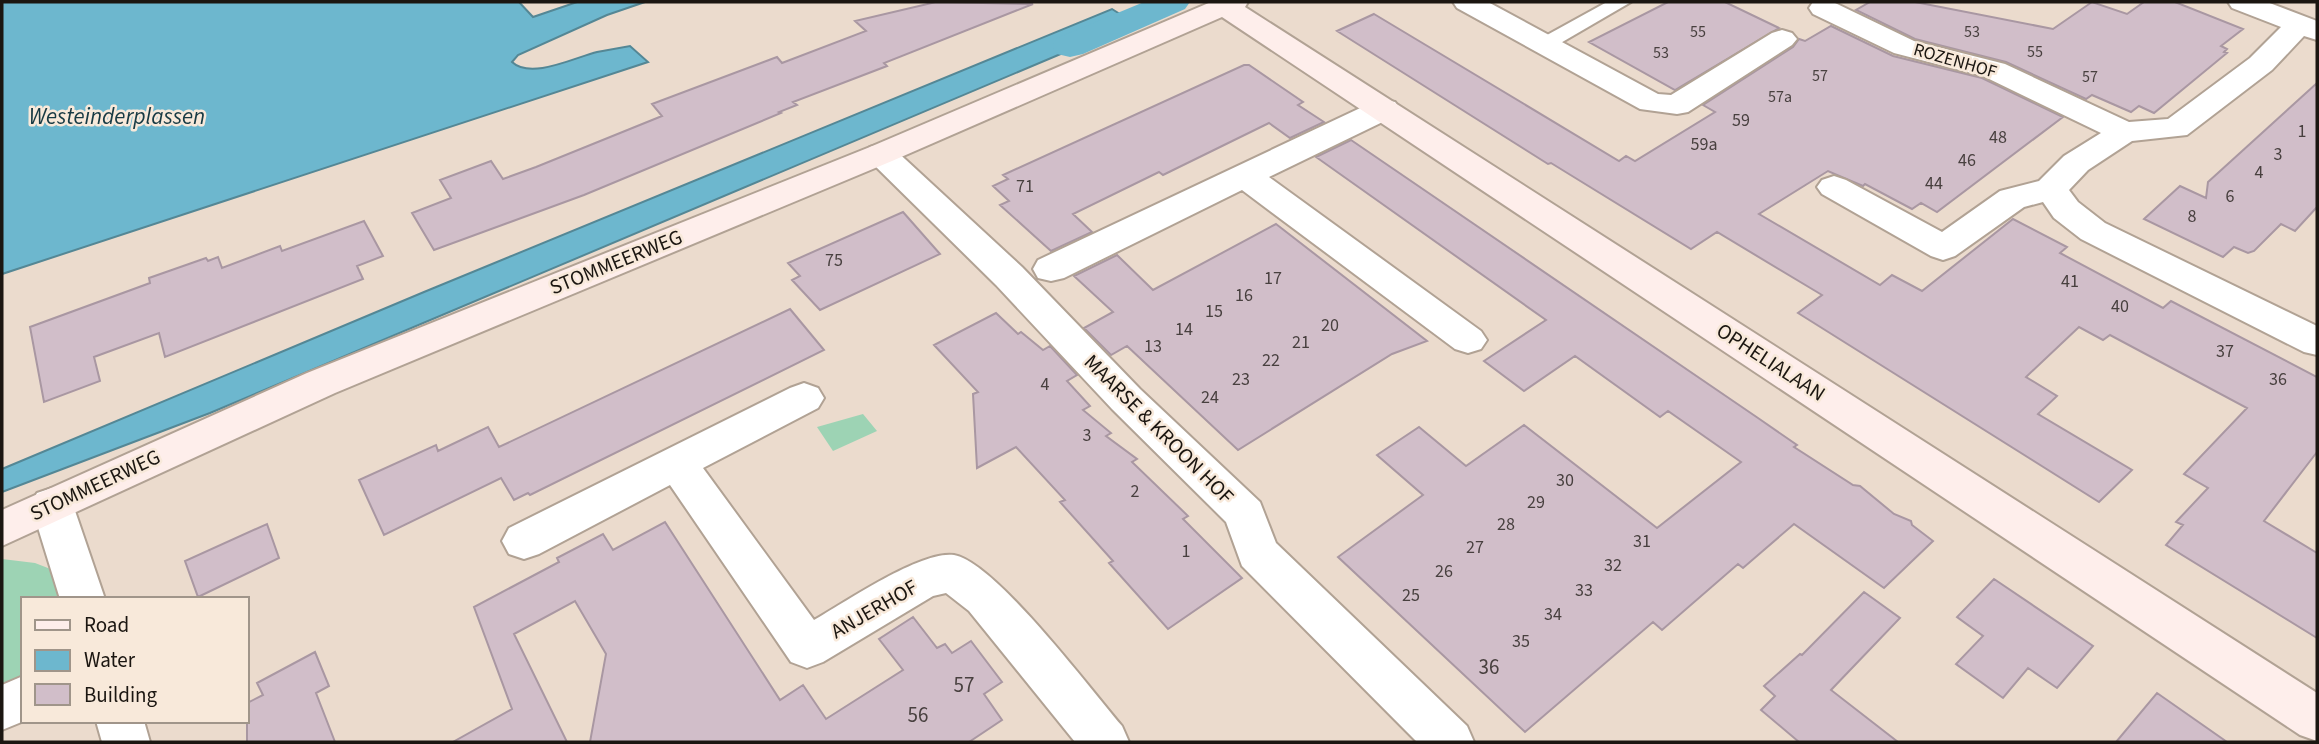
<svg xmlns="http://www.w3.org/2000/svg" width="2319" height="744" font-family="'Source Sans 3',sans-serif">
	<style>
		.green { fill: #9dd3b4 }
		.water { fill: #6db7ce; stroke: #548795; stroke-width: 2 }
		.lines { fill: none; stroke-linecap: round; stroke-linejoin: round }
		.canal { fill: #6db7ce; fill-rule: evenodd }
		.building { fill: #d1bec9; stroke: #a997a2; stroke-width: 2 }
		.lane-casing { stroke: #b1a294; stroke-width: 4 }
		.street-casing { stroke: #b1a294; stroke-width: 4 }
		.secondary-casing { stroke: #b1a294; stroke-width: 4 }
		.lane { fill: #fff; fill-rule: evenodd }
		.street { fill: #fff; fill-rule: evenodd }
		.secondary { fill: #feeeeb; fill-rule: evenodd }
		.labels { text-anchor: middle; dominant-baseline: central; stroke-width: 5; stroke-linejoin: round; paint-order: stroke }
		.far-number-label { font-size: 16px; fill: #48403f }
		.far-street-label { font-size: 18px; fill: #1b1611; stroke: #f8e9da }
		.number-label { font-size: 18px; fill: #48403f }
		.street-label { font-size: 21px; fill: #1b1611; stroke: #f8e9da }
		.near-number-label { font-size: 21px; fill: #48403f }
		.water-label { font-size: 23px; font-style: italic; fill: #173a44; stroke: #f8e9da }
	</style>
	<rect width="100%" height="100%" fill="#ebdbcd"/>
	<!-- green -->
	<path class="green" d="M863,414L877,431L833,451L817,427Z
		M2,559L35,563L66,575L70,599H23V680L2,692Z"/>
	<!-- water -->
	<path class="water" d="M2,2H519L533,17L577,2H645L607,15L518,55L512,62C531,80 576,57 597,52C608,50 619,48 630,46L648,62L2,274Z
		M1112,9L1134,23L210,413L2,492V469L424,292Z"/>
	<g class="lines">
		<!-- canal -->
		<path class="canal" d="M1144,2H1190L1185,9L1083,54L1070,57L1057,54L1052,46L1057,38Z"/>
	</g>
	<!-- building -->
	<path class="building" d="M936,2L1033,4L884,63L887,66L793,102L797,105L779,112L781,113L584,195L434,250L412,213L451,198L440,180L491,161L503,179L536,167L662,116L652,104L777,57L782,63L866,31L855,21Z
		M1668,2H1725L1779,28L1675,90L1589,42Z
		M1870,2H1915L2053,29L2092,2L2127,14L2144,2H2175L2243,29L2221,46L2227,49L2224,52L2227,53L2154,113L2139,106L2131,112L2092,95L2086,99L2006,62L1915,39L1856,10Z
		M1374,14L1619,161L1626,156L1635,161L1715,112L1703,105L1793,47L1799,39L1805,41L1831,26L1893,56L1982,78L2063,117L1937,212L1921,203L1912,209L1865,184L1863,186L1828,171L1759,214L1880,285L1892,275L1922,291L2013,219L2067,247L2060,253L2163,308L2171,301L2317,377V452L2264,521L2317,553V638L2166,545L2183,525L2176,522L2208,488L2184,474L2247,408L2110,335L2103,340L2079,327L2026,377L2057,396L2038,414L2132,470L2099,502L1798,313L1822,295L1717,232L1691,249L1551,163L1548,164L1337,31Z
		M1244,65H1249L1303,102L1298,105L1324,122L1290,138L1269,123L1163,175L1159,172L1073,214L1092,232L1051,251L1000,205L1009,201L993,186L1008,179L1003,175Z
		M2317,83V207L2295,231L2281,224L2254,251L2248,253L2234,247L2223,257L2144,219L2180,186L2206,198L2208,182Z
		M1351,140L1758,418L1797,445L1794,447L1853,485L1860,486L1894,514L1911,521L1912,525L1933,541L1884,588L1794,524L1743,568L1738,564L1662,630L1653,622L1525,732L1338,557L1423,495L1377,455L1419,427L1466,466L1524,425L1657,528L1741,462L1668,411L1660,417L1575,356L1524,391L1484,361L1546,320L1316,157Z
		M903,212L940,254L820,310L792,280L800,276L788,263Z
		M364,221L383,256L357,266L363,279L165,357L159,333L94,357L100,381L44,402L30,327L150,283L149,278L206,258L208,261L218,257L222,268L280,246L282,251Z
		M1276,224L1427,341L1392,354L1238,450L1127,346L1111,355L1084,328L1113,312L1074,276L1117,255L1153,290Z
		M790,309L824,350L530,495L528,493L514,500L501,478L384,535L359,480L436,445L438,451L488,427L499,447Z
		M996,313L1018,334L1021,332L1043,350L1050,346L1077,375L1067,381L1090,406L1083,410L1111,433L1106,436L1137,459L1132,462L1188,516L1183,519L1242,578L1168,629L1109,563L1113,561L1060,502L1065,500L1016,447L977,468L973,394L978,392L934,345Z
		M665,522L780,700L803,685L826,719L903,670L879,639L913,617L937,648L945,644L952,653L971,641L1002,682L984,694L1002,720L969,742H590L606,654L575,601L514,634L567,742H453L512,709L474,607L559,562L557,558L603,534L613,550Z
		M267,524L279,558L198,597L185,561Z
		M1994,579L2093,646L2057,688L2028,668L2003,698L1956,664L1983,636L1957,617Z
		M1864,592L1900,618L1831,690L1898,742H1799L1761,710L1775,696L1764,686L1800,654L1802,655Z
		M315,652L329,686L316,693L335,742H247V703L263,695L257,683Z
		M2157,693L2227,742H2116Z"/>
	<g class="lines">
		<!-- lane casing -->
		<g class="lane-casing">
			<path id="lane" d="M1607,2H1631L1552,48H1538L1535,44L1538,40Z"/>
		</g>
		<!-- street casing -->
		<g class="street-casing">
			<path id="street" d="M1453,2H1488L1658,94L1671,95L1772,33L1782,30L1792,33L1797,39L1792,45L1688,112L1677,114L1640,109L1457,8Z
				M1813,2H1833L1914,41L2005,64L2129,122L2168,119L2250,58L2281,27L2232,8L2228,2H2267L2317,21V40L2304,36L2272,70L2187,135L2132,141L2088,170L2069,190L2078,202L2105,223L2317,326V355L2304,352L2081,239L2054,218L2043,202L2024,207L1955,256L1943,260L1931,256L1822,194L1817,187L1822,180L1834,176L1846,180L1942,232L2000,191L2039,181L2064,156L2101,133L1983,76L1894,53L1813,14L1809,8Z
				M1384,100L1395,102L1400,109L1395,116L1269,177L1481,331L1487,340L1481,349L1468,353L1455,349L1242,190L1064,278L1051,281L1038,278L1033,269L1038,260L1373,102Z
				M881,144L892,147L1022,267L1140,389L1260,502L1276,543L1467,726L1474,742H1417L1242,566L1226,522L1112,409L996,285L870,161L865,154L870,147Z
				M804,383L818,388L824,398L818,408L703,468L814,620C844,603 921,550 954,555C995,562 1091,690 1122,726L1129,742H1075L969,611L946,593L933,596L823,662L807,668L791,662L670,485L539,554L524,559L509,554L502,541L509,528L790,388Z
				M52,488L67,493L73,505L105,599H60L31,505L37,493Z
				M23,676L24,721L2,730V685Z
				M96,721H144L150,742H102Z"/>
		</g>
		<!-- secondary casing -->
		<g class="secondary-casing">
			<path id="secondary" d="M1211,2H1248L1245,7L2317,693V741L2300,735L1222,17L892,161L335,393L2,546V510L307,373L870,147Z"/>
		</g>
		<!-- lane -->
		<use href="#lane" class="lane"/>
		<!-- street -->
		<use href="#street" class="street"/>
		<!-- secondary -->
		<use href="#secondary" class="secondary"/>
	</g>
	<g class="labels">
		<!-- far-number labels -->
		<g class="far-number-label">
			<text x="1698" y="32">55</text>
			<text x="1972" y="32">53</text>
			<text x="2035" y="52">55</text>
			<text x="1661" y="53">53</text>
			<text x="1820" y="76">57</text>
			<text x="2090" y="77">57</text>
			<text x="1780" y="97">57a</text>
		</g>
		<!-- far-street labels -->
		<g class="far-street-label">
			<text transform="translate(1955 61) rotate(16)">ROZENHOF</text>
		</g>
		<!-- number labels -->
		<g class="number-label">
			<text x="1741" y="120">59</text>
			<text x="2302" y="131">1</text>
			<text x="1998" y="137">48</text>
			<text x="1704" y="144">59a</text>
			<text x="2278" y="154">3</text>
			<text x="1967" y="160">46</text>
			<text x="2259" y="172">4</text>
			<text x="1934" y="183">44</text>
			<text x="1025" y="186">71</text>
			<text x="2230" y="196">6</text>
			<text x="2192" y="216">8</text>
			<text x="834" y="260">75</text>
			<text x="1273" y="278">17</text>
			<text x="2070" y="281">41</text>
			<text x="1244" y="295">16</text>
			<text x="2120" y="306">40</text>
			<text x="1214" y="311">15</text>
			<text x="1330" y="325">20</text>
			<text x="1184" y="329">14</text>
			<text x="1301" y="342">21</text>
			<text x="1153" y="346">13</text>
			<text x="2225" y="351">37</text>
			<text x="1271" y="360">22</text>
			<text x="1241" y="379">23</text>
			<text x="2278" y="379">36</text>
			<text x="1045" y="384">4</text>
			<text x="1210" y="397">24</text>
			<text x="1087" y="435">3</text>
			<text x="1565" y="480">30</text>
			<text x="1135" y="491">2</text>
			<text x="1536" y="502">29</text>
			<text x="1506" y="524">28</text>
			<text x="1642" y="541">31</text>
			<text x="1475" y="547">27</text>
			<text x="1186" y="551">1</text>
			<text x="1613" y="565">32</text>
			<text x="1444" y="571">26</text>
			<text x="1584" y="590">33</text>
			<text x="1411" y="595">25</text>
			<text x="1553" y="614">34</text>
			<text x="1521" y="641">35</text>
		</g>
		<!-- street labels -->
		<g class="street-label">
			<text transform="translate(616 262) rotate(-22)">STOMMEERWEG</text>
			<text transform="translate(1771 362) rotate(33)">OPHELIALAAN</text>
			<text transform="translate(1159 429) rotate(45)">MAARSE &amp; KROON HOF</text>
			<text transform="translate(95 485) rotate(-25)">STOMMEERWEG</text>
			<text transform="translate(874 609) rotate(-30)">ANJERHOF</text>
		</g>
		<!-- near-number labels -->
		<g class="near-number-label">
			<text x="1489" y="667">36</text>
			<text x="964" y="685">57</text>
			<text x="918" y="715">56</text>
		</g>
		<!-- water labels -->
		<g class="water-label">
			<text x="117" y="116">Westeinderplassen</text>
		</g>
	</g>
	<!-- border -->
	<rect width="2319" height="744" fill="none" stroke="#1b1611" stroke-width="7"/>
	<!-- legend -->
	<rect x="21" y="597" width="228" height="126" fill="#f8e9da" stroke="#a0958a" stroke-width="2"/>
	<rect x="35" y="620" width="35" height="10" fill="#feeeeb" stroke="#a0958a" stroke-width="2"/>
	<text x="84" y="632" font-size="21" fill="#1b1611">Road</text>
	<rect x="35" y="650" width="35" height="21" fill="#6db7ce" stroke="#a0958a" stroke-width="2"/>
	<text x="84" y="667" font-size="21" fill="#1b1611">Water</text>
	<rect x="35" y="684" width="35" height="21" fill="#d1bec9" stroke="#a0958a" stroke-width="2"/>
	<text x="84" y="702" font-size="21" fill="#1b1611">Building</text>
</svg>
